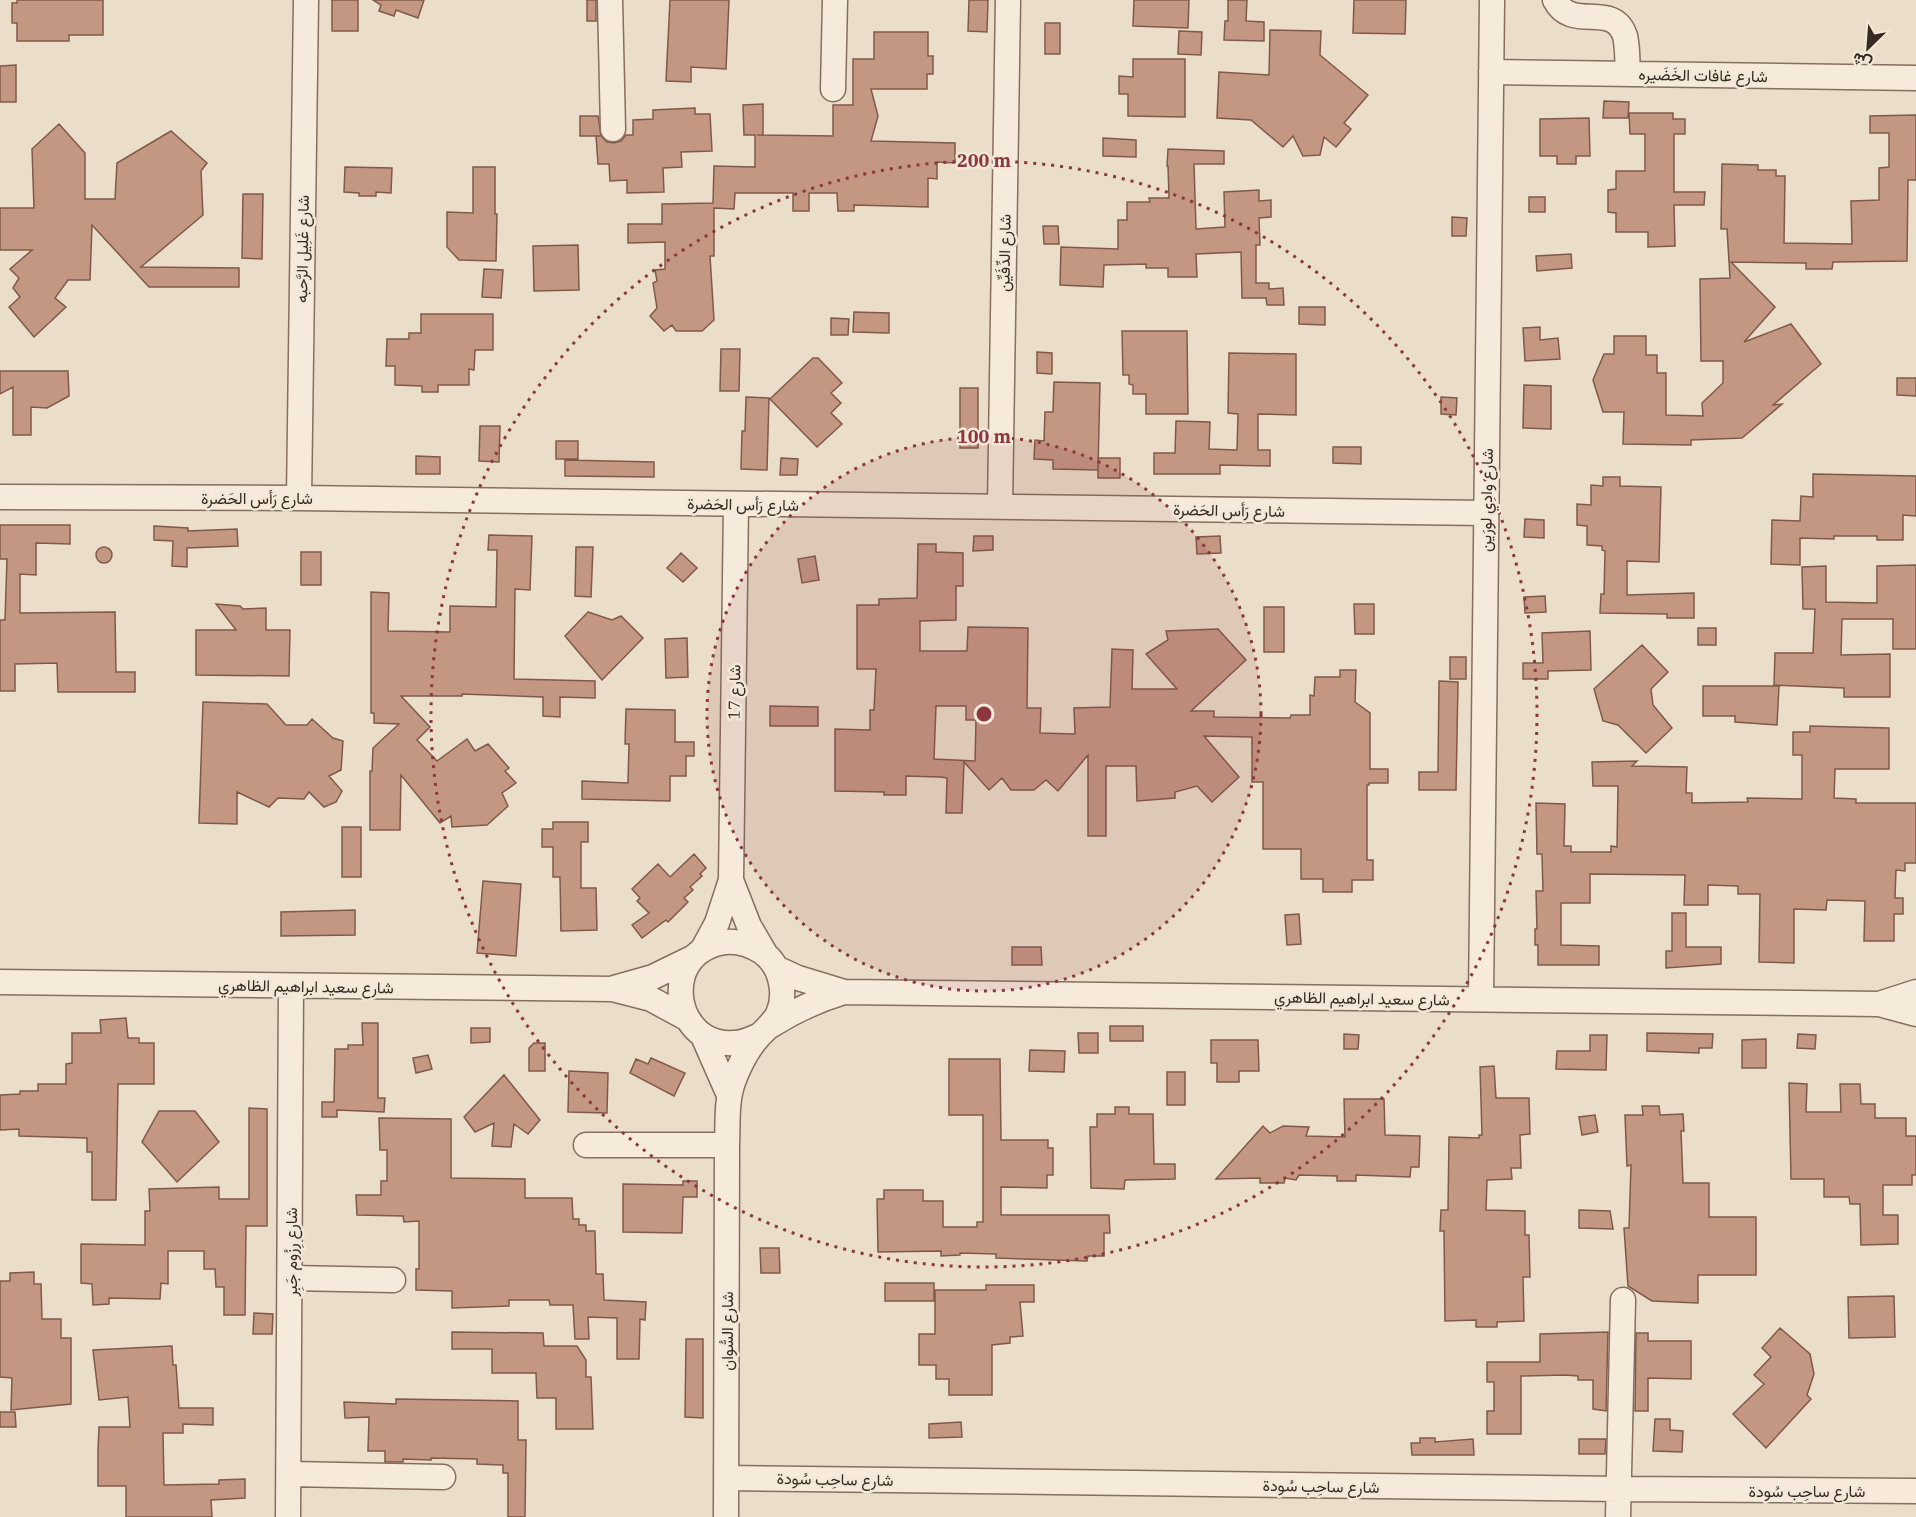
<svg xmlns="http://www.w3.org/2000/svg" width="1916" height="1517" font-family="'IBM Plex Serif',Vazirmatn,serif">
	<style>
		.building { fill: #c49783; stroke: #815948; stroke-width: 1.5; fill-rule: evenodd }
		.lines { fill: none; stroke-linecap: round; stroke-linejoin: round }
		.minor-casing { stroke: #856f5f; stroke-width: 27 }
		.minor { stroke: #f6ebdb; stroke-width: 24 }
		.ring { fill: none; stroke: #8d363f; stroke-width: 3; stroke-dasharray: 3 6 }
		.labels { text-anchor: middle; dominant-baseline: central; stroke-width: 5; stroke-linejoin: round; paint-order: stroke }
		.street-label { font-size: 16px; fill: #372a21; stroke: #f2e8d8 }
		.centre { fill: #8d363f; stroke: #f2e8d8; stroke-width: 3 }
		.ring-label { font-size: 18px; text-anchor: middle; font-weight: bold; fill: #8d363f; stroke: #f2e8d8; stroke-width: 5; stroke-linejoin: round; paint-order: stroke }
	</style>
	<rect width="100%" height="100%" fill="#eaddc9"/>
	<!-- building -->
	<path class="building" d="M17,0H103V35H69V41H17V23H12V3H17Z
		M332,0H358V31H332Z
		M373,0H424L418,18L396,10L394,16L379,11L381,5Z
		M587,0H596V21H587Z
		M670,0H729L726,69L691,67V82L666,81Z
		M969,0H988L987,32L968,31Z
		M1134,0H1189L1188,28L1133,26Z
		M1228,0H1247L1246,21L1264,22V41L1224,40L1225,21H1228Z
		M1354,0H1406L1405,34L1353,33Z
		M1045,23H1060V54H1045Z
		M1270,30L1321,31L1320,55L1368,95L1344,123L1351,129L1336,147L1324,137L1320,155L1303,156L1293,136L1283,147L1251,120L1217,118L1219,72L1269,75Z
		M1179,31L1202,32L1201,55L1178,54Z
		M874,32H928V56H933V74H927V89H871L878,116L871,141L955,143V163L937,162V179L928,178V207L854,205V211H838L837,193H809V211H793V193H735L734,209L714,208V256H710L714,320L702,331H676L672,325L664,331L650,316L657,308L653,283L657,281L655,270L665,269V242L628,243V224H662V204L713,203L714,166L755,167V135H744L743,105L763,104V135H757L833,136V105H853V59H874Z
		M1133,59H1185V117L1128,116V94H1119V76L1133,77Z
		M16,65V102H0V66Z
		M1604,101L1629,102L1628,118H1603Z
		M695,108V114H710L712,151L681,152L682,167L663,168L664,192L627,193V180L610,181L609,164H598L596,136H601L607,142L614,143L621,141L626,135H633V120L653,119V110Z
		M1629,113H1673V119H1685V134H1674V192H1705L1704,205H1674L1675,246L1648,247V232H1616V213L1608,212V190L1616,189V171H1645V134H1630Z
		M1916,115V180H1908L1907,261L1833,262L1832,269H1806V263L1731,262L1775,307L1744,342L1791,324L1821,364L1773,405L1782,404L1742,438L1691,440V445L1623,444L1624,412H1603L1593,380L1604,354H1614V336H1646V355H1657V373H1666V415L1703,416L1702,403L1723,383V361H1701L1700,279L1730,278L1727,229H1721L1722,164L1758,165V170H1776V176H1785L1784,243L1852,244L1851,201L1879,200V168L1889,167V133H1870V116Z
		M580,116H598L601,136H580Z
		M1589,118L1590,156H1576V164H1557V156H1540V119Z
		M59,124L85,153V199H115L117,163L171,131L207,163L201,171L203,215L141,267L239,268V287H149L92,225L90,280H68L55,298L66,307L34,337L9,307L20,297L13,288L19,278L10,269L32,250H0V208H34L32,149Z
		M1103,138L1136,140V157L1103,156Z
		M1168,149L1224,151V164H1194L1196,229L1225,227L1224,192L1259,190V201L1271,200V217L1259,218L1260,245H1256V283H1269V289L1283,288L1284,305H1267L1266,298H1242L1241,252L1196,254L1197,277H1168V268H1146V264L1104,265L1103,287L1060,285L1061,247L1118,249V220H1127V202H1150L1149,198H1169L1168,166H1167Z
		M345,167L392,168L391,193L376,192V196H359V193L344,192Z
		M473,167H495V214H497L496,261L459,260L447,247V212L473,213Z
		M243,194H263L262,259L242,258Z
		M1529,197H1545V212H1529Z
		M1452,217L1467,218L1466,236H1452Z
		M1043,226H1058L1059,244H1044Z
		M578,245L579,290L534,291L533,246Z
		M1571,254L1572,268L1537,271L1536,256Z
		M484,269L503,270L501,298L482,297Z
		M1299,307H1325V325L1299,324Z
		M854,312L889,313V333L853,332Z
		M421,314H493V350H475L474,370L469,369V385H438V392H422V386L395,385V366H386L387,339H409V333H421Z
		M831,318L849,319L848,335H831Z
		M1540,327V340L1558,338L1560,359L1525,361L1523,328Z
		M1122,331H1187L1188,414H1146V394H1133V385L1129,384V375H1123Z
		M721,349H740L739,391H720Z
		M1037,352L1052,353V374L1037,373Z
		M1229,353L1296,354V415L1258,414V450H1270V466L1220,465V474H1154V453H1175L1176,421L1210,422L1209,449L1237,450L1238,414L1228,413Z
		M813,358H818L842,383L831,393L841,403L831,413L842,424L817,447L770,399Z
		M0,371H68L69,396L47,408L31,407V435H13V387L0,394Z
		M1897,378H1916V396L1897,395Z
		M1054,382L1100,383L1098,470L1053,469V460L1034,459L1035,440L1044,441L1045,412H1053Z
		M1524,385L1551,386V429L1523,428Z
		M960,388H978V448H960Z
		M746,397L769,398L767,470L741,469L742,431H745Z
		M1441,397L1457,398L1456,415L1441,414Z
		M480,426H500L499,462L479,461Z
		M556,441H578V459H556Z
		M1333,447H1361V464L1333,463Z
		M416,456L440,457V474H416Z
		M781,458L798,459L797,475H780Z
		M1098,458H1120V478H1098Z
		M565,460L654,462V477L565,476Z
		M1813,474L1916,476V516L1903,515V540H1877V536H1834V539L1800,538V565L1771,564L1772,520L1800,521L1801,496L1813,497Z
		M1603,477H1620V486L1661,487L1659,562L1627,561V595L1694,593V618H1667V614L1600,613L1601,594H1604L1605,551L1602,550V546L1587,545V526L1577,525V504L1591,505V485L1603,486Z
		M1525,519L1544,520V538L1524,537Z
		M0,525H70V544L36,543V575L20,574V613L115,612L116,672H135V692H58L57,663L15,664V691H0V620H5L7,559H0Z
		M154,526L188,528V531L237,529L238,546L187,548V567L172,566L173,541L154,540Z
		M489,535L532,536L530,590L515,589L514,679L595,681V698L560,697V717L543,716V697L462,694V696H401L430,727L417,740L437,761L467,739L475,751L488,744L509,768L505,771L516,783L502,793L508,806L487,825L452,827L451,816L440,823L401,775L400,830H370V771H372L373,748L399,724L374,723V713H371V592L389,593L388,631L450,632V606L496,607L497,550H488Z
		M974,536H993V550L973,551Z
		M1220,536L1221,553L1197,554L1196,537Z
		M918,544H936V552L963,553V586H956V620L920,621V651H967L968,627L1028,628L1027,708H1041L1040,733L1075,734L1074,708L1110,707L1112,649L1133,650L1132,689H1177L1146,654L1168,640L1166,631L1218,629L1246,660L1191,711H1214V717L1290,718L1291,715H1310V695L1314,696L1315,677H1340V670H1356L1355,702L1370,713V769H1388V783H1369V785H1367V860H1373V880H1352V892H1323V879H1301V849H1263V782H1252V737L1204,736L1239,777L1212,802L1197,786L1175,792V798L1137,801L1136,766H1106V836H1088V755L1058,791L1046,780L1034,790H1011L1002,778L989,790L964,762L962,813H946L947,778L940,777L906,776V795H884V792L835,791V729L870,730V710H874L876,669H857V605H879V599L917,598ZM936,706H966V720H976L975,761L934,759Z
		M576,547H593L591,597L575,596Z
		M96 555a8 8 0 1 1 16 0a8 8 0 1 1-16 0Z
		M301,552H321V585H301Z
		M681,553L697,568L683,582L667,568Z
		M815,556L819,580L802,583L798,559Z
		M1916,565V649H1893V619H1842L1841,655L1890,654V697H1844V688L1774,685L1775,653H1813L1815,609H1803L1802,567L1826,566V602L1877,603V566Z
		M1545,596L1546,612L1525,613L1524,597Z
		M216,604L240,606L243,609L266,608V630H290L289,676L196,675V630H236Z
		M1354,604H1374V634H1355Z
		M1264,607H1284V652H1264Z
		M588,612L612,620L621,616L643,638L602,680L565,636Z
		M1698,628H1716V645H1698Z
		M1590,631L1591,670L1548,671V679H1523V663H1543L1542,633Z
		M687,638L688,677L666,678L665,639Z
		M1642,645L1668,672L1651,689L1653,705L1672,728L1646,753L1618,725L1603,721L1594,689Z
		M1450,657H1466V679H1450Z
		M1439,681L1458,682L1456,790H1419V772H1438Z
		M1703,686H1779L1777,725L1735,722V716H1703Z
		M203,702L267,704L286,725H307L312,719L333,738L343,741L341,770L329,776L342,791L336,802L324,807L309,792L304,799L278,798L269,807L237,792V824L199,823Z
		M770,706L818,707V726H770Z
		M626,709L675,710V742H694V756H686V776H670V801L582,799V781L628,783L629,744H625Z
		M1810,726L1889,728V769H1835L1834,798L1856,799V803H1916V863H1905V871L1896,870L1895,898H1903V914H1894V941H1864L1865,901L1827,900L1826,910L1794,909V963L1759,962L1760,894H1738V886L1708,885V905H1684L1685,875L1590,874V903H1561V945L1599,946V965H1538V945H1535V929H1537L1536,891H1543L1542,854H1537L1536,803L1565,804L1564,846H1571V852H1611V846L1617,847L1618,786H1593L1592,762L1637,761L1632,766L1687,767L1686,793H1692V803L1748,802L1747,798L1802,799V755H1793V732H1810Z
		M553,822H588V842H581V888H596L597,930L561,931L560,877H553V847H542V829H553Z
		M342,827H361V877H342Z
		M694,854L706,868L700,874L702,876L690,887L693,890L684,898L688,902L668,922L666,920L642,938L632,925L649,913L637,901L640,898L632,889L658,864L670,877Z
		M483,881L521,884L516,956L477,953Z
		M355,910V935L281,936V912Z
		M1672,913H1686V947H1721V964L1666,968V951H1672Z
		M1299,914L1301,944L1287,945L1285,915Z
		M1012,947H1041L1042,965H1012Z
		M126,1018L128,1038H139V1043H154V1084H118L116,1200H92V1152H87V1138L19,1136V1129L0,1130V1095L20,1094V1091H38V1084H66V1064L72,1063V1033H101L100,1020Z
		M362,1023H378V1098H385L384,1112L337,1110V1117H322V1102H334L335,1049H348V1045H363Z
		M1110,1026H1143V1041H1110Z
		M471,1028H490V1042L471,1043Z
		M1078,1033H1098V1053H1079Z
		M1647,1033L1713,1034L1712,1048H1699V1053L1647,1051Z
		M1344,1034L1359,1035L1358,1049H1344Z
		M1798,1034L1816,1035L1815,1049L1797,1048Z
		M1590,1035H1607L1606,1070L1556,1069L1557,1051H1590Z
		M1766,1039V1068H1742V1040Z
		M1211,1040H1258L1259,1071H1239V1082H1217V1063H1211Z
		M534,1043H545V1071H529V1048Z
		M1030,1050L1065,1051L1064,1072L1029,1071Z
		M428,1055L432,1069L416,1073L413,1058Z
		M651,1058L685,1073L674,1096L630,1073L636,1059L648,1064Z
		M949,1059H1000L1001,1140H1048V1148H1053V1175H1047V1188L1001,1187V1215H1109L1110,1233H1104V1256H1088L1087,1261L996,1258V1254L960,1253V1255L941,1256V1251L878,1252L877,1199H884V1190H923V1201H943V1227H977V1222H983V1115H949Z
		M1494,1066L1496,1098H1529L1530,1134L1520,1135L1521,1168H1511L1512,1179L1487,1180L1486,1210L1525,1211V1235H1529L1530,1277H1523L1524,1321L1497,1322V1327H1476V1320L1445,1321L1444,1231H1440L1441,1210H1448L1449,1137L1479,1138V1135H1482L1480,1067Z
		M569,1071L608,1073L607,1113L568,1112Z
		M1167,1072H1185V1105H1167Z
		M504,1075L540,1120L528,1134L514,1124L511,1147L492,1146L494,1123L475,1132L464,1117Z
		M1789,1083L1807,1084L1806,1112H1841L1840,1084H1860L1861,1104H1875V1118H1906V1136H1916V1175H1912V1185H1883V1215H1898V1244L1861,1245L1860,1204H1850L1849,1197H1824V1179H1791Z
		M1344,1099H1384L1385,1135L1420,1136L1419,1167H1411L1410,1177L1356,1175V1181H1337V1176L1299,1175L1296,1180L1285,1178L1284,1183H1260V1178L1216,1179L1263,1126L1270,1133L1283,1126L1309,1127L1306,1136L1345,1137Z
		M1642,1106H1659L1660,1115L1683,1114L1684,1131H1681L1683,1183H1709V1217H1756V1275H1698V1303L1652,1301L1628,1286L1624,1228H1629L1631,1165L1627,1166L1625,1115H1643Z
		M1115,1107H1129V1114H1153L1154,1164H1175V1179L1125,1180L1124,1189L1091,1188L1090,1127H1097V1114H1115Z
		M249,1108L267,1109V1226H246L245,1315H224V1287H216L215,1269H204V1251H168V1284L161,1283L160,1299L109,1298V1304L93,1305L92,1284L81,1283V1244L145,1245V1211H150L149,1189L219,1187V1199H249Z
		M159,1111H195L219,1142L177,1182L142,1142Z
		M1595,1115L1598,1132L1582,1135L1579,1117Z
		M379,1118L451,1119V1178L525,1179V1198H572L573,1219H579V1225H586V1231H595L596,1274H603L604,1300L646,1302L645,1320L640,1319L639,1359H617V1318L588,1317L589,1339H575L573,1305H550L549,1300H509V1306L452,1308V1291L416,1290V1269H419V1221L404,1222L403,1216L357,1215L356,1195H381V1181H387V1150H380Z
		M683,1181H697V1197H683L682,1233L623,1232V1184L683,1185Z
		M1579,1210L1610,1211L1613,1229L1579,1228Z
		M760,1248H779L780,1273H761Z
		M34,1272V1284H41L42,1319H61V1338H71V1404L11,1410L12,1378L0,1377V1281H10V1273Z
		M885,1283H934V1301H885Z
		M986,1285H1034V1302H1020L1023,1336L1010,1337V1343L992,1345V1395H949V1379H936V1365H919V1334H935V1290H986Z
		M1894,1296L1895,1337L1849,1338L1848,1297Z
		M254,1313L273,1314L272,1334H253Z
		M1780,1328L1810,1354L1814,1374L1807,1395L1811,1399L1766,1448L1733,1414L1764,1384L1754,1375L1771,1357L1762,1348Z
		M452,1332L543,1333L544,1346H577L586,1360V1377H591L593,1429H556V1398H537L536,1373H492V1349H452Z
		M1608,1332L1606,1411L1593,1409V1380H1578V1376L1565,1375L1521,1376V1434H1487V1411H1494V1382H1487V1362H1540V1334Z
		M1636,1333H1648V1341H1691V1379L1648,1378V1411H1635Z
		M686,1339H703V1418L685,1417Z
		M172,1346L173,1365H176L179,1408H213V1425L183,1424V1433H163L164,1485L219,1484V1480L245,1479V1498L211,1500L212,1517H126V1486H98V1450L99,1427H130L128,1397L99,1400L93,1350Z
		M396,1399L518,1401V1440H526L525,1517H508V1473H503V1465L477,1464V1459L431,1458V1460L403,1459V1462H385V1451H368L369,1417L345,1418L344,1402L396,1404Z
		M0,1412H15L16,1427H0Z
		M1655,1419H1670V1430L1683,1431L1682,1452L1653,1451Z
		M961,1422L962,1437L929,1438V1424Z
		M1420,1438H1435V1442L1473,1439L1474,1455H1412L1411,1443H1420Z
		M1579,1439H1606L1605,1454H1579Z"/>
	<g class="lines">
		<!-- minor casing -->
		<g class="minor-casing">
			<path id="minor" d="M610,0L613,129
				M1555,0C1572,33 1613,0 1625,36C1628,48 1627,62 1628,74
				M1491,72L1916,78
				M833,89L835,0
				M0,497L299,498L1485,513
				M299,498L306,0
				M1000,506L1008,0
				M731,880L749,926L766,955
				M703,949L717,923L731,880L736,504
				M776,968L798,978L844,992L1879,1004L1916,1014
				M0,982L612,989L651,999L686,1018
				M614,988L653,977L692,958
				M1481,999L1492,0
				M1879,1004L1916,992
				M770,1026C794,1011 817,1000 844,992
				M703,1036L729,1095
				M586,1145H727
				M291,1278L393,1280
				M289,1474L443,1477
				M727,1478L1618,1489L1916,1491
				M288,1517L291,986
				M726,1517L727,1145C728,1124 726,1102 733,1082C739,1066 748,1048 760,1035C767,1028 773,1023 778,1014C787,994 781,965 762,952C748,943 731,939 715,944C700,949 688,960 683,975C673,1009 696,1046 734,1043C743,1043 751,1039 760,1035
				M1618,1517L1623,1300"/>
		</g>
		<!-- minor -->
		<use href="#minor" class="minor"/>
	</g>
	<!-- distance rings -->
	<circle cx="984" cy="714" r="277" fill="#8d363f" fill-opacity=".12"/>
	<g class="ring">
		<circle cx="984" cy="714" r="277"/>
		<circle cx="984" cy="714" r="553"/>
	</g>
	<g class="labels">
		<!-- street labels -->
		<g class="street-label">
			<text transform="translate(1703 75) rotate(1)">شارع غافات الخَضَيره</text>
			<text transform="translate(302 249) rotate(-89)">شارع غَلِيل الرَّحبه</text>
			<text transform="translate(1004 253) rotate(-89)">شارع الدِّفَيِّن</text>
			<text x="257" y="498">شارع رَأس الحَضرة</text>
			<text transform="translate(1486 500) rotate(-89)">شارع وادِي لورَين</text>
			<text transform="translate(743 504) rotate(1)">شارع رَأس الحَضرة</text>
			<text transform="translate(1229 510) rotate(1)">شارع رَأس الحَضرة</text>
			<text transform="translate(734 692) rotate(-89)">شارع 17</text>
			<text transform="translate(306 986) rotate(1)">شارع سعيد ابراهيم الظاهري</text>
			<text transform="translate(1362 998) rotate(1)">شارع سعيد ابراهيم الظاهري</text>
			<text transform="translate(291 1252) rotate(-90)">شارع رِزُوم جَبِر</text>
			<text transform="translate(727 1331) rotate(-90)">شارع السُّوان</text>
			<text transform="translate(835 1479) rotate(1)">شارع ساحِب سُودة</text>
			<text transform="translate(1321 1486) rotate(1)">شارع ساحِب سُودة</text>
			<text x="1807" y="1491">شارع ساحِب سُودة</text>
		</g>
	</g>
	<circle cx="984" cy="714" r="9" class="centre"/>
	<g class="ring-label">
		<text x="984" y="167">200 m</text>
		<text x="984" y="443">100 m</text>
	</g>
	<!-- north arrow -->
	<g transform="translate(1868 48) rotate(205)" stroke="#f2e8d8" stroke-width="4.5" paint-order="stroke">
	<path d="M0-4.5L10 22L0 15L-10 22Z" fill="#372a21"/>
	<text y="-9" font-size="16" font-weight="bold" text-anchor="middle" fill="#372a21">ش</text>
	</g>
</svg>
